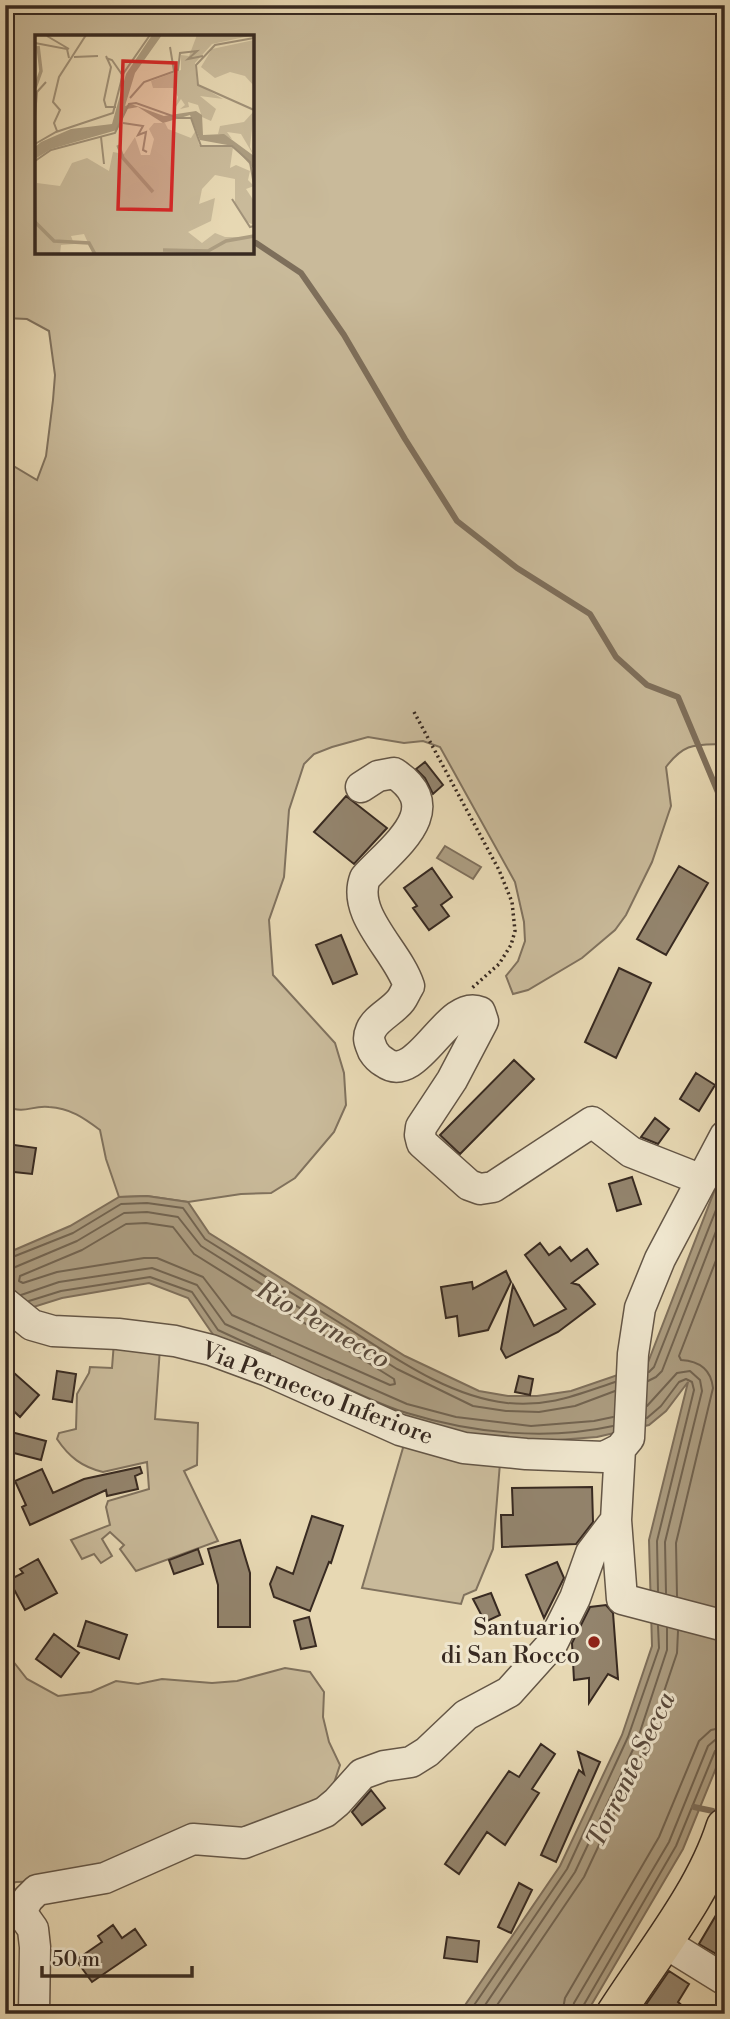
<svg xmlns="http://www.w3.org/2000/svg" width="730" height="2019" font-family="'Libre Bodoni',serif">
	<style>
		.green { fill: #c9ba9a; stroke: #80725e; stroke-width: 2; fill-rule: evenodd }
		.water { fill: #ac9d81; stroke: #7e6f5b; stroke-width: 2 }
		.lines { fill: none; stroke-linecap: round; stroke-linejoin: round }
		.shore { stroke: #726451; stroke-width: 2 }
		.stream { stroke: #7e6f5b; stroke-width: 6 }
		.building { fill: #93846d; stroke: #382a21; stroke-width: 2 }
		.minor-casing { stroke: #645646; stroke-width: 33 }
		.major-casing { stroke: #382a21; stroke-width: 40 }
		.path { stroke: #382a21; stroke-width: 3.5; stroke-dasharray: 2 3.5; stroke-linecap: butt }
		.minor { stroke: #efe6ce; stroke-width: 30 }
		.major { stroke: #e7d8b3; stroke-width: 37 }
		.poi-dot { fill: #8f2418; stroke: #efe6ce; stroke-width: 2.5 }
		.labels { text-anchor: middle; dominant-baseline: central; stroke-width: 6; stroke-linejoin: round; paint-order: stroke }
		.street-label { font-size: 24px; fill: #382a21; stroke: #efe6ce }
		.poi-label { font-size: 24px; fill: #382a21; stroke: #efe6ce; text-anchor: end }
		.water-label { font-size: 26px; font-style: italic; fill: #5b4c3e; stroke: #efe6ce }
		.inset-river { fill: none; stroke: #ac9d81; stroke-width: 3.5 }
		.inset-road { fill: none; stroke: #a19279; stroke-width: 2 }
		.view { fill: #d62828; fill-opacity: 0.15; stroke: #d62828; stroke-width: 3.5 }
		.inset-edge { fill: none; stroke: #382a21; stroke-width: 3.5 }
	</style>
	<rect width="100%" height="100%" fill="#e7d8b3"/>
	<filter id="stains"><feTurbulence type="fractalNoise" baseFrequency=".00286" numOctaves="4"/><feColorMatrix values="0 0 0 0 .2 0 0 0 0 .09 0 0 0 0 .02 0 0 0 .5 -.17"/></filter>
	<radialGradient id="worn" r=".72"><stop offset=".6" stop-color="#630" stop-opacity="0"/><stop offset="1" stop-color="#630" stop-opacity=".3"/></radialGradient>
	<!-- green -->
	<path class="green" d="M5,5H725V744C695,745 685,742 666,767L671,806L652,862L626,915L615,930L582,958L528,990L513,994L506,976L518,961L525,941L524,922L515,882L440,747L423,741L404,743L368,737L332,747L314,754L304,764L289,810L284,877L269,920L273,975L335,1043L344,1073L346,1105L334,1132L295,1178L271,1193L241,1194L188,1202L147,1196L119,1197L106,1159L100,1130C84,1118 70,1108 49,1107C30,1105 27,1115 5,1106V461L37,480L46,456L53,400L55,375L49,331L27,319L5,318ZM37,37H252V252H37Z
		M114,1342L160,1348L155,1419L198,1423L197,1465L184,1471L218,1541L136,1571L120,1549L124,1545L110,1532L102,1539L112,1556L101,1563L94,1554L82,1559L71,1540L110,1525L106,1507L108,1501L149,1489L147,1462L103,1472C82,1467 69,1457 57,1439L59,1433L76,1429L77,1394L89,1373L90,1367L112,1368Z
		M405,1441L500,1463L493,1549L476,1590L464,1595L461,1604L362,1588Z
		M5,1651L27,1679L58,1696L91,1692L116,1681L138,1684L162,1679L212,1683L237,1681L285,1668L310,1672L324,1692L323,1717L329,1742L340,1765L332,1789L293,1816L149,1852L48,1881L16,1882L5,1886Z"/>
	<!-- water -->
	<path class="water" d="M445,846L481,867L473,879L437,858Z
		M725,1172V1746L683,1849L586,2014H459L560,1866L622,1735L652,1646L649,1540L688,1382L666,1411L649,1425L597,1437L531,1442L453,1433L402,1419L214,1336L188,1298L149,1283L62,1298L5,1316V1254L70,1226L119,1197L147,1196L188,1202L209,1233L405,1356L479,1391L508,1396H537L571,1391L647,1365L714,1192Z"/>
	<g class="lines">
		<!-- shore -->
		<path class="shore" d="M146,1223L173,1227L194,1254L394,1379L395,1384L390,1385L232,1315L203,1277L157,1258H144L57,1272L23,1283L19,1281L20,1276L82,1250L126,1224Z
			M5,1260L73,1233L121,1204L147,1203L183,1208L205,1239C250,1267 295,1295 340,1323C391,1355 446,1396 507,1403C550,1407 576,1395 615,1382
			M5,1269L13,1268L77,1241L124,1213L147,1212L178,1217L201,1246L397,1369L473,1406L506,1411L539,1412L575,1406L615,1391
			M21,1295L59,1282L152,1268L197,1285L225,1324L407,1404L456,1417L531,1426L594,1421L613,1417
			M29,1301L61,1291L150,1277L192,1292L218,1330L270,1354
			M649,1372L654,1367L725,1187
			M328,1380C354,1391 380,1405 407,1413C472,1433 545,1441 613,1426
			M648,1381L656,1377L662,1371L725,1208
			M647,1406L677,1373L690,1371L700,1380L702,1391L665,1542L666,1593
			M647,1418L661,1406L679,1382L686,1379L692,1382L694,1390L657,1541L658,1591
			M677,1596L676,1543L713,1388C711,1369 699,1361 681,1360L679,1356L725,1237
			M468,2014L567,1869L628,1737L659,1648L658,1626
			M479,2014L575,1872L637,1741L667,1650V1628
			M491,2014L584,1877L646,1745L677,1653L678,1631
			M562,2014L565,1998L659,1837L699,1741L711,1730L725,1727
			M572,2014L574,2003L669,1842L708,1746L715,1740L725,1738
			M581,2014L582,2008L676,1846L715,1751L725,1747"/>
		<!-- stream -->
		<path class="stream" d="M256,243L301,273L344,335L405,439L457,521L517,568L590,614L616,657L647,685L678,697L725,809
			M694,1807L713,1811"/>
	</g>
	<!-- building -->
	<path class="building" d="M425,762L443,785L433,794L425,778L416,769Z
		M346,796L387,828L354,864L314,832Z
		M679,866L708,883L666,955L637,939Z
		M432,868L452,897L441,905L449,916L429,930L413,908L417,906L404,888Z
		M341,935L357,974L333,984L316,945Z
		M619,968L651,983L616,1058L585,1042Z
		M514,1060L534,1079L460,1154L440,1135Z
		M696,1073L715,1085L699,1111L680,1099Z
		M655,1118L669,1129L658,1144L641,1137Z
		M7,1144L36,1148L32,1174L5,1171Z
		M632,1177L641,1204L617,1211L609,1184Z
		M540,1243L549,1255L560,1247L571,1261L587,1249L598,1264L572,1283L579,1285L595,1304L558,1332L506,1358L501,1349L513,1285L534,1326L566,1309L525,1255Z
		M506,1271L511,1282L488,1330L459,1336L457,1316L446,1318L441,1287L472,1282L473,1289Z
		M5,1365L39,1395L20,1417L5,1403Z
		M57,1371L76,1374L72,1402L53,1399Z
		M519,1376L533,1379L530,1395L515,1392Z
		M11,1432L46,1441L41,1460L6,1451Z
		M140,1467L142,1473L135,1476L138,1489L107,1496L106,1490L30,1525L22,1507L26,1505L15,1481L42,1469L53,1493L84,1479Z
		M592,1487L593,1522L576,1544L502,1547L501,1515H513L512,1488Z
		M312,1516L343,1526L331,1563L329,1562L310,1611L274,1597L270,1584L277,1567L293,1574Z
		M240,1540L250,1573V1627H218V1585L208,1549Z
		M198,1549L203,1564L174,1574L169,1560Z
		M38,1559L57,1593L25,1610L9,1580L23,1573L20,1569Z
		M557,1562L564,1578L544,1618L526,1575Z
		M491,1593L500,1615L485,1622L473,1599Z
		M606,1605L613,1613L618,1679L608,1674L589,1703V1678L574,1680L572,1643L590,1607Z
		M309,1617L316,1646L301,1649L294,1621Z
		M86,1621L127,1635L119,1659L78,1646Z
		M54,1634L79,1653L61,1677L36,1659Z
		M541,1744L555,1754L532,1789L539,1793L505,1845L487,1832L459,1874L445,1864L509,1771L519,1777Z
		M578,1752L600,1762L556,1862L541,1855L579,1770L584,1774Z
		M371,1790L385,1808L362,1825L352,1812Z
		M519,1883L532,1890L511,1933L498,1927Z
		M725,1900V1959L699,1944Z
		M113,1925L122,1938L135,1929L146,1945L92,1982L76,1960L102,1942L98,1936Z
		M447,1937L479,1941L477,1962L444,1958Z
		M669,1971L689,1984L678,2002L692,2014H656L645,2006Z"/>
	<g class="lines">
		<!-- minor casing -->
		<g class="minor-casing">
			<path id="minor" d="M361,787L378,776L394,773C449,809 393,847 365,878C351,915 398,951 409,986C406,990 404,996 401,1000C393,1011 376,1018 371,1030C367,1039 370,1043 373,1051C376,1056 379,1059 384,1062C418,1087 447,998 480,1012L483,1021L452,1080L421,1127L420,1135L422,1143L469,1185L480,1189L493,1187L592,1122L631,1152L702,1180
				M5,1303L32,1325L53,1331L118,1334L175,1341L211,1350L268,1371L400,1430L464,1448L526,1454L604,1457L620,1449L629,1438L633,1354L640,1308L660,1259L725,1136
				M620,1449L616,1520L622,1599L725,1626
				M21,1912L28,1899L37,1890L105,1878L193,1839L244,1843L313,1817L325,1812L337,1802L362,1774L384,1766L411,1762L427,1752L466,1715L509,1692L552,1644L575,1598L591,1553L616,1520
				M21,1912L33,1929L35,1947L34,2014
				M662,1941L725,1980"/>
		</g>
		<!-- major casing -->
		<g class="major-casing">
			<path id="major" d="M615,2014C652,1956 704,1893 725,1827"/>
		</g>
		<!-- path -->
		<path class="path" d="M414,712L499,870L512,902L515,931L511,945L499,964L472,988"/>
		<!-- minor -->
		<use href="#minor" class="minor"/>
		<!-- major -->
		<use href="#major" class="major"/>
	</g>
	<!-- markers -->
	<circle class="poi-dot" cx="594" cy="1642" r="7"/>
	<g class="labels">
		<!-- street labels -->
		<g class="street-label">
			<text transform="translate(317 1394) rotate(21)">Via Pernecco Inferiore</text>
		</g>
		<!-- poi labels -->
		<g class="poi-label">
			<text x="580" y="1628">Santuario<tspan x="580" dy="28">di San Rocco</tspan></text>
		</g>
		<!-- water labels -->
		<g class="water-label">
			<text transform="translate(323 1325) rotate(30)">Rio Pernecco</text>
			<text transform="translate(631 1770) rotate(-64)">Torrente Secca</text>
		</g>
	</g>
	<!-- overview -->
	<g transform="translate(35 35)">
		<rect width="219" height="219" fill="#e7d8b3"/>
		<path d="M162,0H219L177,9L160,28L162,49L188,64L165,61L181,74L176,86L167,82L163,70L153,67L154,72L145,74L150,70L146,64L140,73L143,62L138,53H118L116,46L146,35V20L154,21ZM219,5V51L210,41L195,37L180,43L166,32L177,14ZM219,76L215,112L219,121L206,99L192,97L197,104L183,99L185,91L209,87ZM119,88H130L133,94L156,103L161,95L164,110L198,112L195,133L201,130L215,136L213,145L219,151L211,154L219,166V190L212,187L200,168V144L180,140L167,154L164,169L180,163L176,186L153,197L167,208L180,198L190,202H219V219H58L49,199L36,201L39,209L26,210L25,219H0L2,148L25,151L37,128L52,123L74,136L78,117L89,119L100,102L106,120H115L119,104L114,94Z" fill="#c9ba9a"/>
		<path d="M117,0H127L100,38L90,71L96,69L129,81L161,76L167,80L168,100L189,99L219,121V147L218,133L198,111L165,105L155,80L128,88L103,72L92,74L82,95L16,114L0,124V112L6,107L36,94L77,89L91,39Z" fill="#ac9d81"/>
		<path class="inset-river" d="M0,53L6,36L3,11M83,110L88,123L118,157M0,187L19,206L54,208L60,219M128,215L173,216L191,206L219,201"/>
		<path class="inset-road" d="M12,1L34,14M219,3L180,10L161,30L163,50L219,75M0,8L32,14L34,23M135,12L139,36M71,21L76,32L69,65L71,72H81M39,22L63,21M71,23L77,25L88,41M95,63L109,47L143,35L145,18L162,16L153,24L168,21M0,81L2,57L11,47M88,88L108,91L103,100L111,97L108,115L112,117M22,96L19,88L25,75L18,67L24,42L51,0M66,102L69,129M0,109L21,97L78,78L88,39L115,0M0,126L16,115L80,98L94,69L101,68L143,83H156L166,111H197L215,127L219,150M197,164L215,192L219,191"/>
		<path class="view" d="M88,26L141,28L136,175L83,174Z"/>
		<rect width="219" height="219" class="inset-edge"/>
	</g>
	<!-- margin -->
	<rect width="730" height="2019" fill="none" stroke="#e7d8b3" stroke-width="28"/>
	<rect x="7" y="7" width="716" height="2005" fill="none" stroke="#382a21" stroke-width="3.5"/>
	<rect x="14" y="14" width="702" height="1991" fill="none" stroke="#382a21" stroke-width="2"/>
	<!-- scale -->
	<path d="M42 1966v10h150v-10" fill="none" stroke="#382a21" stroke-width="3.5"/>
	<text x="52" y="1966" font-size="21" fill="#382a21" stroke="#efe6ce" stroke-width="5" paint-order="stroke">50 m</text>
	<rect width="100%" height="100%" filter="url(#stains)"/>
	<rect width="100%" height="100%" fill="url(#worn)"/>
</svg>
